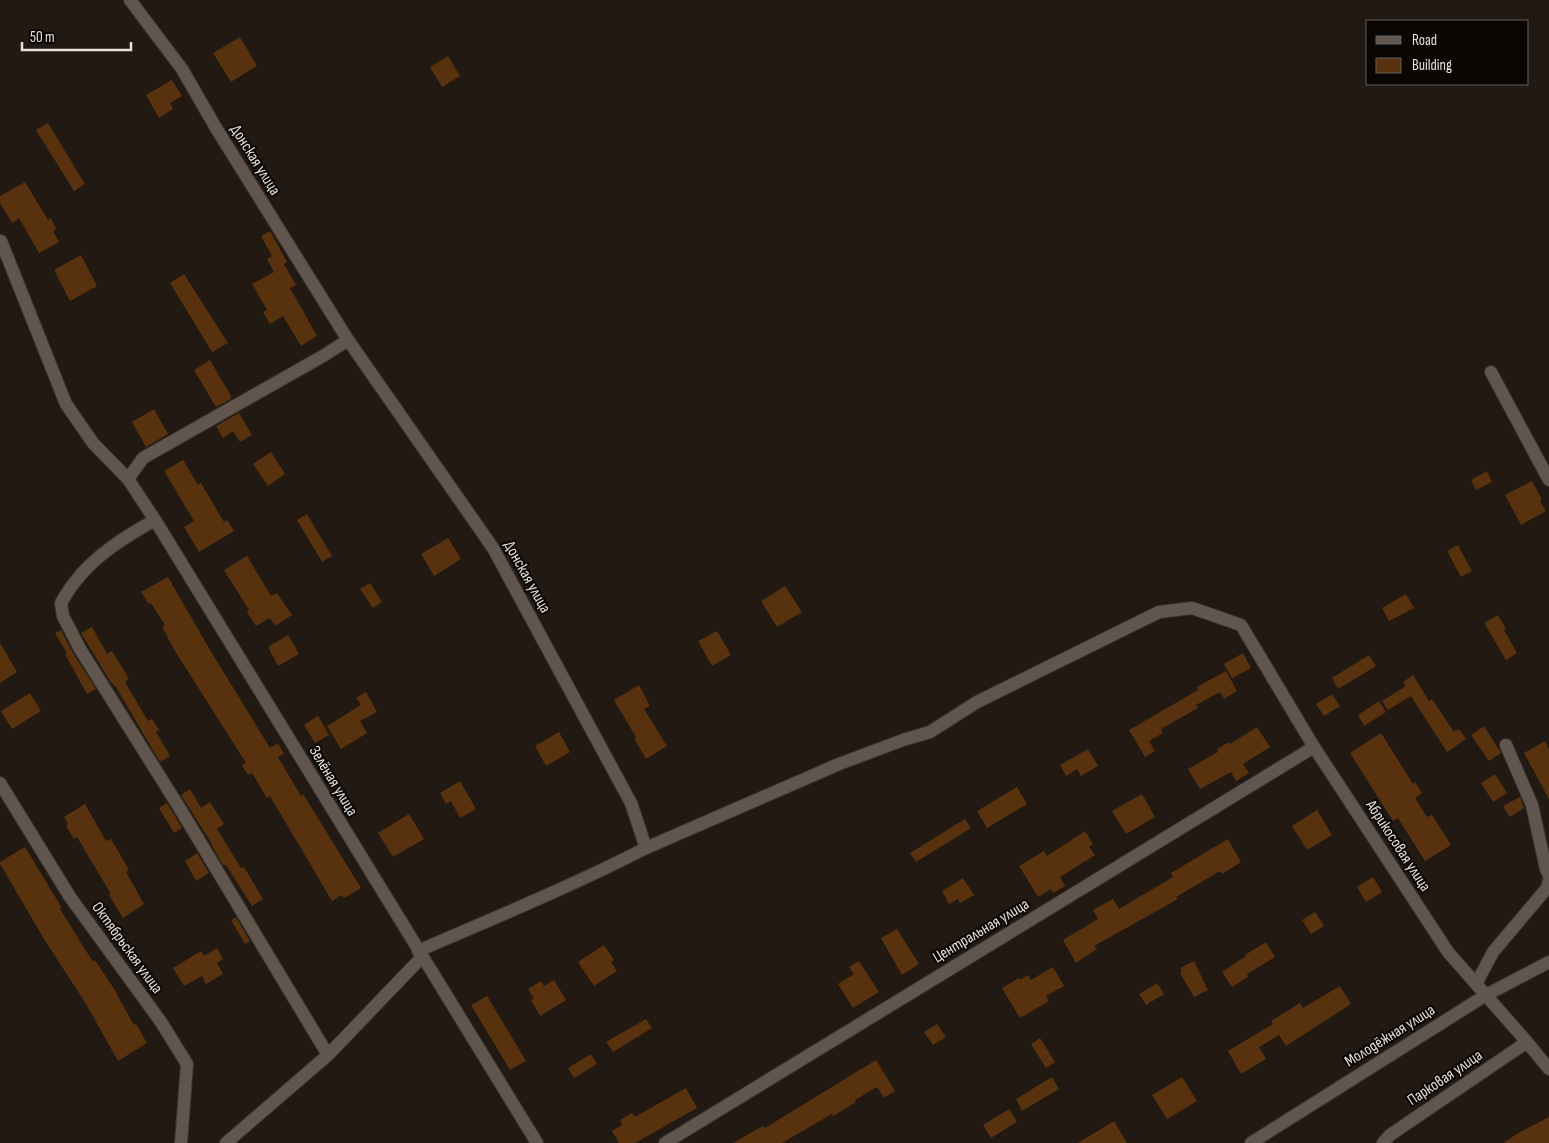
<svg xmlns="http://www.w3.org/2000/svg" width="1549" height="1143" font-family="'Sofia Sans Condensed',sans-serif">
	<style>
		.building { fill: #58320e }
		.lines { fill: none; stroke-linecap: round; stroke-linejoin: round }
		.street-casing { stroke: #3b3532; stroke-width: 14 }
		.street { stroke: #61564e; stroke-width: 12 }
		.labels { text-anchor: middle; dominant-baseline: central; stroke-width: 4; stroke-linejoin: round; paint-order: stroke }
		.street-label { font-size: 16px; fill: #e7e1dc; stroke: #090604 }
	</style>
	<rect width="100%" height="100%" fill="#221912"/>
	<!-- building -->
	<path class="building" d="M240,37L257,66L231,82L213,53Z
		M448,56L460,76L442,87L430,67Z
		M172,80L182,96L170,103L173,109L159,118L146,95Z
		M48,123L85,184L74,191L36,130Z
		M25,182L48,220L51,218L56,229L53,231L59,242L39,253L19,218L12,223L0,203V196Z
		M270,231L287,262L284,264L296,285L290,288L317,336L301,346L283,316L270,324L263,312L267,310L252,284L274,272L267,259L272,256L261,236Z
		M81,255L97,286L70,301L54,270Z
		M184,274L228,343L212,352L170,283Z
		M210,360L231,396L230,397L231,399L216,407L194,370Z
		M154,409L168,434L146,447L132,422Z
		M239,413L252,435L240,442L233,431L223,438L216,426Z
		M271,452L285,474L268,486L253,464Z
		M183,460L198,485L201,483L224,522L227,520L234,531L199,552L184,527L194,521L164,471Z
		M1487,471L1492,482L1476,490L1471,480Z
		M1532,481L1542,500L1540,501L1546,511L1521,525L1505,495Z
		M307,514L332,556L322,562L297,520Z
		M448,538L461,559L434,576L421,554Z
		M1458,545L1472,571L1461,577L1447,551Z
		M247,556L271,596L277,593L292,615L275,626L270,618L256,626L247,612L249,610L224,570Z
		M168,577L207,645L270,748L278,743L284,754L278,757L301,796L303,794L361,888L344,898L341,895L332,901L270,796L267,798L252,773L248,775L242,765L246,763L175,651L162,627L165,625L151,603L149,604L141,592Z
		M370,583L382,602L373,608L360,589Z
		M785,586L802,612L777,627L761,601Z
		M1406,594L1414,608L1389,621L1382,608Z
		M1498,615L1506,629L1504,630L1517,653L1506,660L1484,623Z
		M92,627L107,654L112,651L129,679L125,682L148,721L152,719L159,730L156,732L170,756L160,762L116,687L110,681L81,633Z
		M61,630L73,653L96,689L87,694L65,654L67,653L55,633Z
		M717,631L731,655L712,666L698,641Z
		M288,635L299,654L278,666L268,647Z
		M0,643L17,672L0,683Z
		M1243,653L1251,668L1232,678L1224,664Z
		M1369,655L1376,666L1338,689L1332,678Z
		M1226,671L1237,691L1224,699L1220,692L1196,705L1198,708L1161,729L1163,733L1149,741L1155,751L1145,757L1129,730L1198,690L1197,687Z
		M1413,675L1429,701L1432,699L1454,732L1459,729L1466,739L1447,752L1411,696L1388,710L1382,701L1406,686L1403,682Z
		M639,685L650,706L644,709L667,746L646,759L634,738L636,737L614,700Z
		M366,692L377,712L360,721L367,733L341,749L327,726L361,705L356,698Z
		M30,693L41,711L12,729L1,711Z
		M1332,694L1340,706L1324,716L1316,704Z
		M1379,701L1386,712L1364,726L1358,715Z
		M318,716L329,735L315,743L304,725Z
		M1484,726L1501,753L1489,761L1471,735Z
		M1257,727L1270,747L1243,764L1249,773L1236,781L1231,772L1200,789L1188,769L1218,752L1217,749L1229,742L1230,744Z
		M559,732L570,752L546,766L535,746Z
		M1381,733L1413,784L1415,782L1422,793L1415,798L1427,817L1432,815L1451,845L1425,861L1398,818L1393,821L1350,753Z
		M1545,741L1549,749V799L1524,753Z
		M1088,749L1098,766L1081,776L1077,769L1066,776L1060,765Z
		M1495,774L1507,793L1493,802L1481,783Z
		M460,781L476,809L460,818L451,801L446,804L440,793Z
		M1017,787L1027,804L987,828L977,811Z
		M190,789L201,808L210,802L224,824L217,829L241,868L244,867L263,899L252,906L226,865H223L211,844H212L181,795Z
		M1142,794L1155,817L1126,834L1112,811Z
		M1520,797L1524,808L1510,817L1503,806Z
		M167,803L182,828L174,833L159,808Z
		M85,804L106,841L111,839L129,870L126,872L144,904L123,918L109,895L111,894L77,837L74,839L66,826L68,824L64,817Z
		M1317,810L1332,835L1307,850L1292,826Z
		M409,814L424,839L393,857L378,833Z
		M965,819L971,828L916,862L910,853Z
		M1085,831L1093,844L1089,847L1095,855L1060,877L1065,886L1053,893L1051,889L1038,897L1019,866L1044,851L1047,856Z
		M1228,839L1241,862L1222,874L1220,871L1176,897L1178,899L1094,946L1097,949L1076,963L1063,940L1098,919L1093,910L1113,899L1119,909L1173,877L1171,873Z
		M25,847L62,908L60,909L93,962L95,960L118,995H117L134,1025L136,1024L147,1043L118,1061L86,1004L44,939L0,864V862Z
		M197,853L209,873L196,881L185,861Z
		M1373,877L1382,892L1366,902L1357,887Z
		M963,878L974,895L960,903L958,899L949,904L942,891Z
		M1315,912L1324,926L1311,934L1302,920Z
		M236,917L250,941L245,944L231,920Z
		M897,929L919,964L902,975L881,938Z
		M1266,942L1275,957L1247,974L1248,977L1232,987L1222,972L1246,956L1245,955Z
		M604,945L614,960L611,962L617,971L594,986L578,962Z
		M217,948L223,959L217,963L223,974L206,984L202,976L184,986L173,968L201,951L204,956Z
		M859,961L879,992L853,1008L838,984L854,974L849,967Z
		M1194,961L1208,990L1194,997L1180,973L1182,972L1180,968Z
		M1053,967L1064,986L1046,996L1049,1001L1020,1018L1002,988L1019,978L1020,980L1028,975L1031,980Z
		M554,980L566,1000L540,1016L531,1000L534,999L528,989L541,981L544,986Z
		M1157,983L1164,994L1146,1005L1139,994Z
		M1340,986L1351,1004L1286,1046L1279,1035L1259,1047L1266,1059L1241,1074L1228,1051L1273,1024L1271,1021L1300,1003L1303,1008Z
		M487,996L526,1061L510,1070L471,1005Z
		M646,1019L652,1028L613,1052L606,1042Z
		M937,1024L946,1037L933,1045L924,1032Z
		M1040,1038L1055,1062L1046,1068L1031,1044Z
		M591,1054L597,1064L574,1078L568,1068Z
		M876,1060L895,1091L884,1098L877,1087L855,1100L856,1102L833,1116L832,1114L782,1143H733L763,1126L765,1128Z
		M1052,1077L1059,1089L1022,1111L1016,1099Z
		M1182,1077L1197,1101L1167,1119L1152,1095Z
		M686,1088L697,1108L635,1143H619L612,1131L622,1125L620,1120L632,1113L635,1117Z
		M1009,1109L1017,1122L991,1138L983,1125Z
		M1549,1117V1143H1503L1520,1132Z
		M1114,1121L1127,1143H1078Z"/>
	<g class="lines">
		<!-- street casing -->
		<g class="street-casing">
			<path id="street" d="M1,241L66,404L93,443L128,479L155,520L537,1143
				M348,340L493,548L631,803L646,848
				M1491,372L1549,480
				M128,479L143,458L323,356L348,340L216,128L182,69L130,0
				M155,520C126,536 94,556 74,583C69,589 65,596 61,603L63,616L80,649L179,807L328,1055
				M1506,745L1532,805L1546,869L1549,875
				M0,783L70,897L161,1022L187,1064L181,1143
				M418,951C494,918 572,886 646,848L839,764L903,740L930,732L977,702L1159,612L1192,608L1241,625L1314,747L1448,952L1527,1042L1549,1069
				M1476,984L1493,952L1547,888L1549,881
				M226,1143L328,1055L422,957
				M665,1143L1314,747
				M1251,1143L1486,995L1549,962
				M1383,1143L1390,1135L1527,1042"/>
		</g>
		<!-- street -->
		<use href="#street" class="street"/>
	</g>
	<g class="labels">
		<!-- street labels -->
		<g class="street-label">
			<text transform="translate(255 160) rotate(58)">Донская улица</text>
			<text transform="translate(527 577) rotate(61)">Донская улица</text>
			<text transform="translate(333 781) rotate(59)">Зелёная улица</text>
			<text transform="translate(1398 846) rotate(57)">Абрикосовая улица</text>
			<text transform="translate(981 931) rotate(-31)">Центральная улица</text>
			<text transform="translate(127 948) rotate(54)">Октябрьская улица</text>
			<text transform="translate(1390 1036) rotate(-32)">Молодёжная улица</text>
			<text transform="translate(1445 1078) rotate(-34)">Парковая улица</text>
		</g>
	</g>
	<!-- legend -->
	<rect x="1366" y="20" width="162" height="65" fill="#090604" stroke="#625e5a"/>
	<rect x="1376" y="36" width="25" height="8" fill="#61564e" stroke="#625e5a"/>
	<text x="1412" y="45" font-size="15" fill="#e7e1dc">Road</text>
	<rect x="1376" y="58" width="25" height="15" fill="#58320e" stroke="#625e5a"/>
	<text x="1412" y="70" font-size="15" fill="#e7e1dc">Building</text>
	<!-- scale -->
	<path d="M22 42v8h109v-8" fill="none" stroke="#e7e1dc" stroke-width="2.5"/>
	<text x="30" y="42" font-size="15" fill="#e7e1dc" stroke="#090604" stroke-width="4" paint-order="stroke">50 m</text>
</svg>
